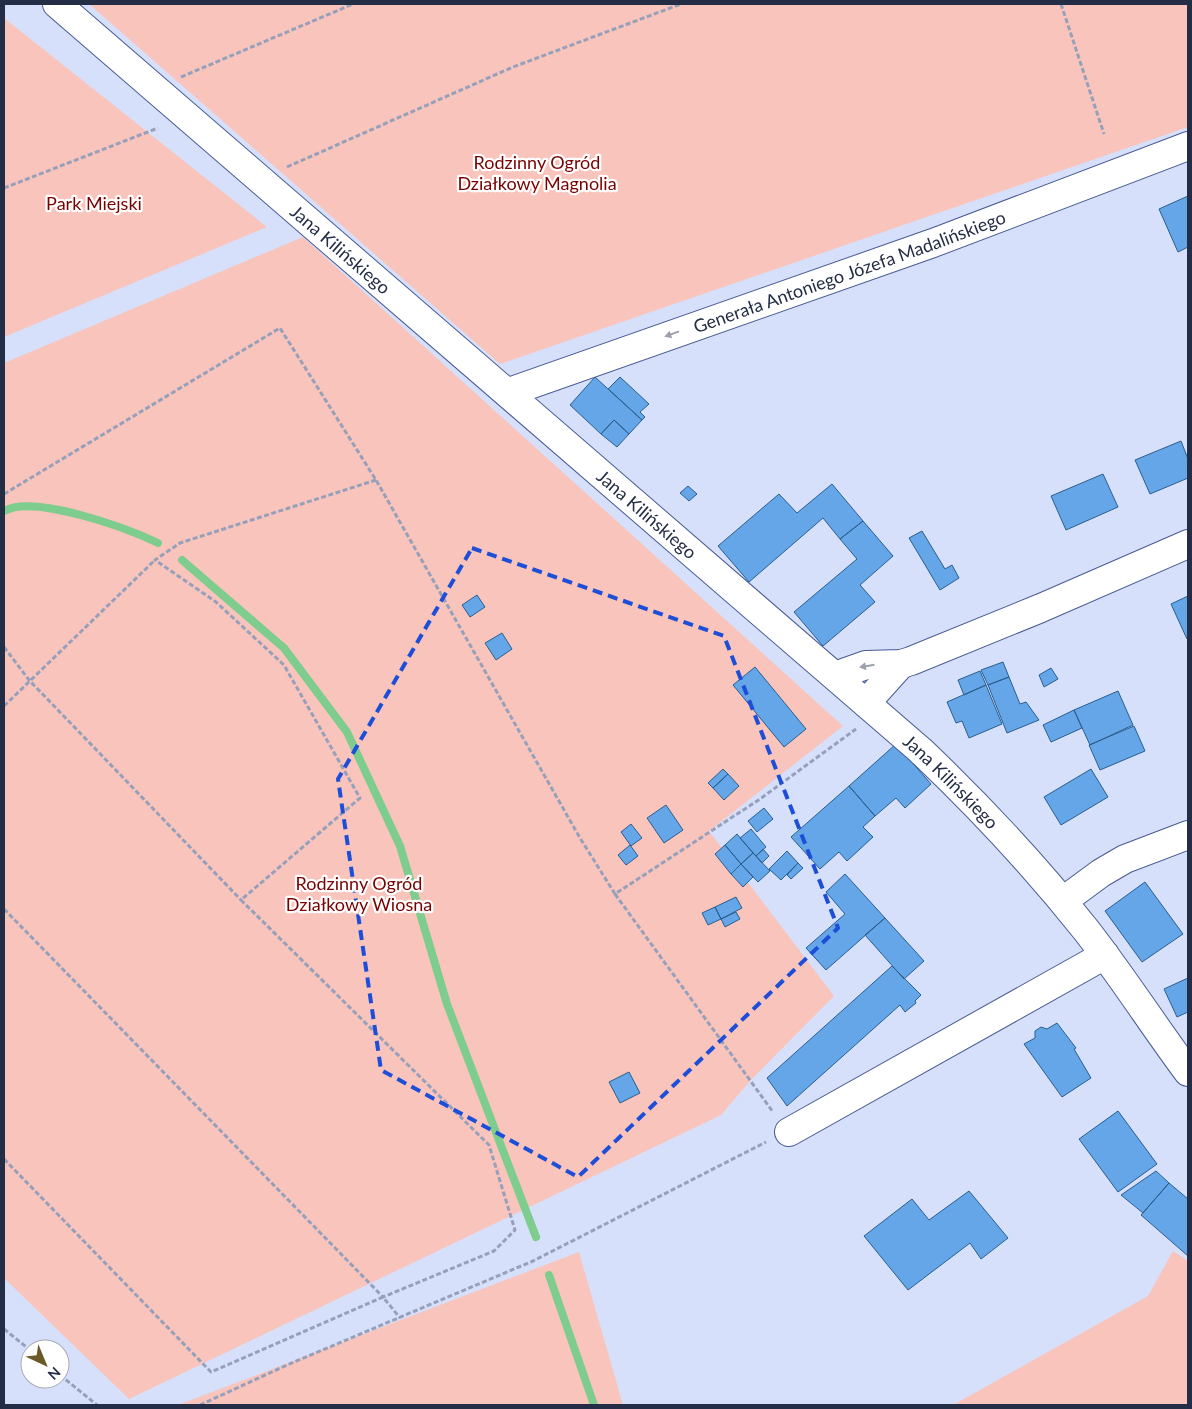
<svg xmlns="http://www.w3.org/2000/svg" width="1192" height="1409" font-family="Lato,sans-serif">
	<style>
		.green { fill: #f9c4bb }
		.lines { fill: none; stroke-linecap: round; stroke-linejoin: round }
		.stream { stroke: #7ecc8e; stroke-width: 8 }
		.building { fill: #64a6e8; stroke: #2a5e8e }
		.minor-casing { stroke: #485a94; stroke-width: 30 }
		.tertiary-casing { stroke: #485a94; stroke-width: 30 }
		.path { stroke: #97a0bb; stroke-width: 3; stroke-dasharray: 5 2.5; stroke-linecap: butt }
		.minor { stroke: #fff; stroke-width: 28 }
		.tertiary { stroke: #fff; stroke-width: 28 }
		.oneway { fill: #9ca0ac }
		.marked { fill: none; stroke: #1d4ed8; stroke-width: 4; stroke-dasharray: 10 6; stroke-linejoin: round }
		.labels { text-anchor: middle; dominant-baseline: central; stroke-width: 4.5; stroke-linejoin: round; paint-order: stroke }
		.park-label { font-size: 18px; fill: #790200; stroke: #fff }
		.street-label { font-size: 18px; fill: #242d46; stroke: #fff }
	</style>
	<rect width="100%" height="100%" fill="#d6e0fb"/>
	<!-- green -->
	<path class="green" d="M89,4H1188V127L500,364Z
		M4,18L267,227L4,337Z
		M303,237L843,726L709,831L834,996L750,1081L721,1115L129,1399L4,1278V363Z
		M1173,1251L1188,1261V1405H953L1148,1296Z
		M579,1252L623,1405H178Z"/>
	<g class="lines">
		<!-- stream -->
		<path class="stream" d="M4,511C34,494 127,528 158,543
			M182,560L284,648L347,732L400,846L447,1004L536,1237
			M549,1275L594,1405"/>
	</g>
	<!-- building -->
	<path class="building" d="M1188,196V247L1178,252L1159,209Z
		M595,377L642,420L629,434L614,420L601,434L570,405Z
		M620,377L649,404L640,412L645,417L642,420L608,389Z
		M614,420L629,434L617,447L601,434Z
		M1181,441L1188,459V478L1150,494L1135,460Z
		M1103,474L1118,507L1066,530L1051,496Z
		M832,484L863,521L840,539L823,518L749,582L718,546L779,494L797,513Z
		M688,486L697,494L689,501L680,493Z
		M863,521L893,556L860,585L875,602L823,646L794,612L857,559L840,539Z
		M922,531L945,569L952,565L959,578L940,590L909,538Z
		M477,595L485,607L470,617L462,605Z
		M1188,596V639H1187L1171,604Z
		M502,633L512,649L496,660L485,643Z
		M1003,662L1009,677L988,685L981,670Z
		M755,667L806,729L784,747L733,685Z
		M1051,668L1058,679L1044,687L1039,675Z
		M980,671L986,685L964,695L958,680Z
		M1009,677L1020,704L1026,702L1039,720L1007,733L988,685Z
		M986,685L1002,724L969,738L962,721L956,723L947,702Z
		M1118,691L1133,725L1090,745L1074,710Z
		M1074,710L1082,728L1051,742L1043,725Z
		M1134,726L1145,751L1100,770L1089,745Z
		M896,744L931,784L905,808L896,798L875,816L849,786Z
		M723,769L728,774L713,788L708,783Z
		M1091,769L1108,797L1061,825L1044,797Z
		M728,774L739,786L724,800L713,788Z
		M849,786L875,816L863,827L873,837L847,861L839,852L820,869L791,837Z
		M666,805L683,830L664,843L647,818Z
		M764,808L773,819L757,832L748,821Z
		M631,824L642,838L631,846L621,832Z
		M751,829L766,847L756,856L740,838Z
		M737,834L753,853L741,864L725,845Z
		M630,845L638,856L626,865L618,855Z
		M725,845L741,864L731,874L715,854Z
		M763,849L769,856L762,863L756,856Z
		M787,851L798,863L781,880L769,869Z
		M753,853L770,871L758,882L741,864Z
		M798,863L803,868L791,879L787,875Z
		M741,864L753,877L743,887L731,874Z
		M845,874L885,918L826,970L806,948L845,914L826,892Z
		M1145,882L1183,934L1142,962L1105,911Z
		M736,897L742,908L721,919L715,907Z
		M715,907L721,919L708,925L702,913Z
		M736,912L740,919L725,927L721,919Z
		M885,918L924,961L904,979L865,935Z
		M892,966L921,995L915,1001L916,1003L905,1012L900,1005L787,1106L767,1078Z
		M1188,978V1012L1177,1017L1164,989Z
		M1057,1023L1076,1048L1074,1049L1091,1078L1062,1097L1024,1044L1035,1038V1031L1041,1027L1047,1029Z
		M629,1072L640,1093L620,1103L609,1082Z
		M1118,1111L1157,1164L1118,1192L1079,1139Z
		M1156,1171L1169,1183L1143,1213L1121,1195Z
		M1169,1183L1188,1199V1256L1141,1215Z
		M969,1191L1008,1238L981,1259L970,1243L908,1290L864,1236L912,1199L929,1220Z"/>
	<g class="lines">
		<!-- minor casing -->
		<g class="minor-casing">
			<g id="minor">
				<path id="s1" d="M509,392L933,243L1188,146"/>
				<path d="M835,676L866,665L901,664L911,661L1041,608L1188,544"/>
				<path d="M866,703L901,664"/>
				<path d="M1063,901L1101,873L1125,859L1188,835"/>
				<path d="M789,1132L1105,955"/>
			</g>
		</g>
		<!-- tertiary casing -->
		<g class="tertiary-casing">
			<g id="tertiary">
				<path id="s2" d="M57,4L920,750C979,806 1035,866 1086,930C1122,976 1153,1025 1188,1072"/>
			</g>
		</g>
		<!-- path -->
		<path class="path" d="M1061,4L1104,134
			M181,77L353,4
			M287,167L513,67L681,4
			M4,188L158,128
			M4,494L280,328L376,480L580,838L615,894L760,799L856,729
			M4,647L29,680L241,900
			M4,706L155,560
			M615,894L773,1112
			M4,909L383,1297L494,1251L515,1230L489,1145L241,900L360,798L284,665L216,602L155,560L180,543L376,480
			M4,1159L211,1372L383,1297L400,1318
			M4,1329L30,1350
			M60,1375L97,1405
			M200,1405L287,1365L533,1261L766,1142"/>
		<!-- minor -->
		<use href="#minor" class="minor"/>
		<!-- tertiary -->
		<use href="#tertiary" class="tertiary"/>
	</g>
	<!-- one-way arrows -->
	<defs><path id="oneway-solid" d="M-6-.8H1V-3.2L6.5 0L1 3.2V.8H-6Z" transform="scale(1.25)"/></defs>
	<g class="oneway">
		<use href="#oneway-solid" transform="translate(672 334) rotate(160)"/>
		<use href="#oneway-solid" transform="translate(867 666) rotate(171)"/>
	</g>
	<!-- marked area -->
	<path class="marked" d="M472,548L724,636L838,928L578,1177L381,1070L338,779Z"/>
	<g class="labels">
		<!-- park labels -->
		<g class="park-label">
			<text x="537" y="162">Rodzinny Ogród<tspan x="537" dy="21">Działkowy Magnolia</tspan></text>
			<text x="94" y="203">Park Miejski</text>
			<text x="359" y="883">Rodzinny Ogród<tspan x="359" dy="21">Działkowy Wiosna</tspan></text>
		</g>
		<!-- street labels -->
		<g class="street-label">
			<text stroke="none"><textPath href="#s2" startOffset="375">Jana Kilińskiego</textPath></text>
			<text stroke="none"><textPath href="#s1" startOffset="361">Generała Antoniego Józefa Madalińskiego</textPath></text>
			<text stroke="none"><textPath href="#s2" startOffset="780">Jana Kilińskiego</textPath></text>
			<text stroke="none"><textPath href="#s2" startOffset="1185">Jana Kilińskiego</textPath></text>
		</g>
	</g>
	<!-- border -->
	<rect width="1192" height="1409" fill="none" stroke="#242d46" stroke-width="10"/>
	<!-- north arrow -->
	<g transform="translate(45 1364) rotate(136)"><circle r="24" fill="#ffffff" stroke="#a7abb5"/>
	<path d="M0-4L9 19L0 12L-9 19Z" fill="#6c5928"/>
	<text y="-8" font-size="14" font-weight="bold" text-anchor="middle" fill="#242d46">N</text>
	</g>
</svg>
